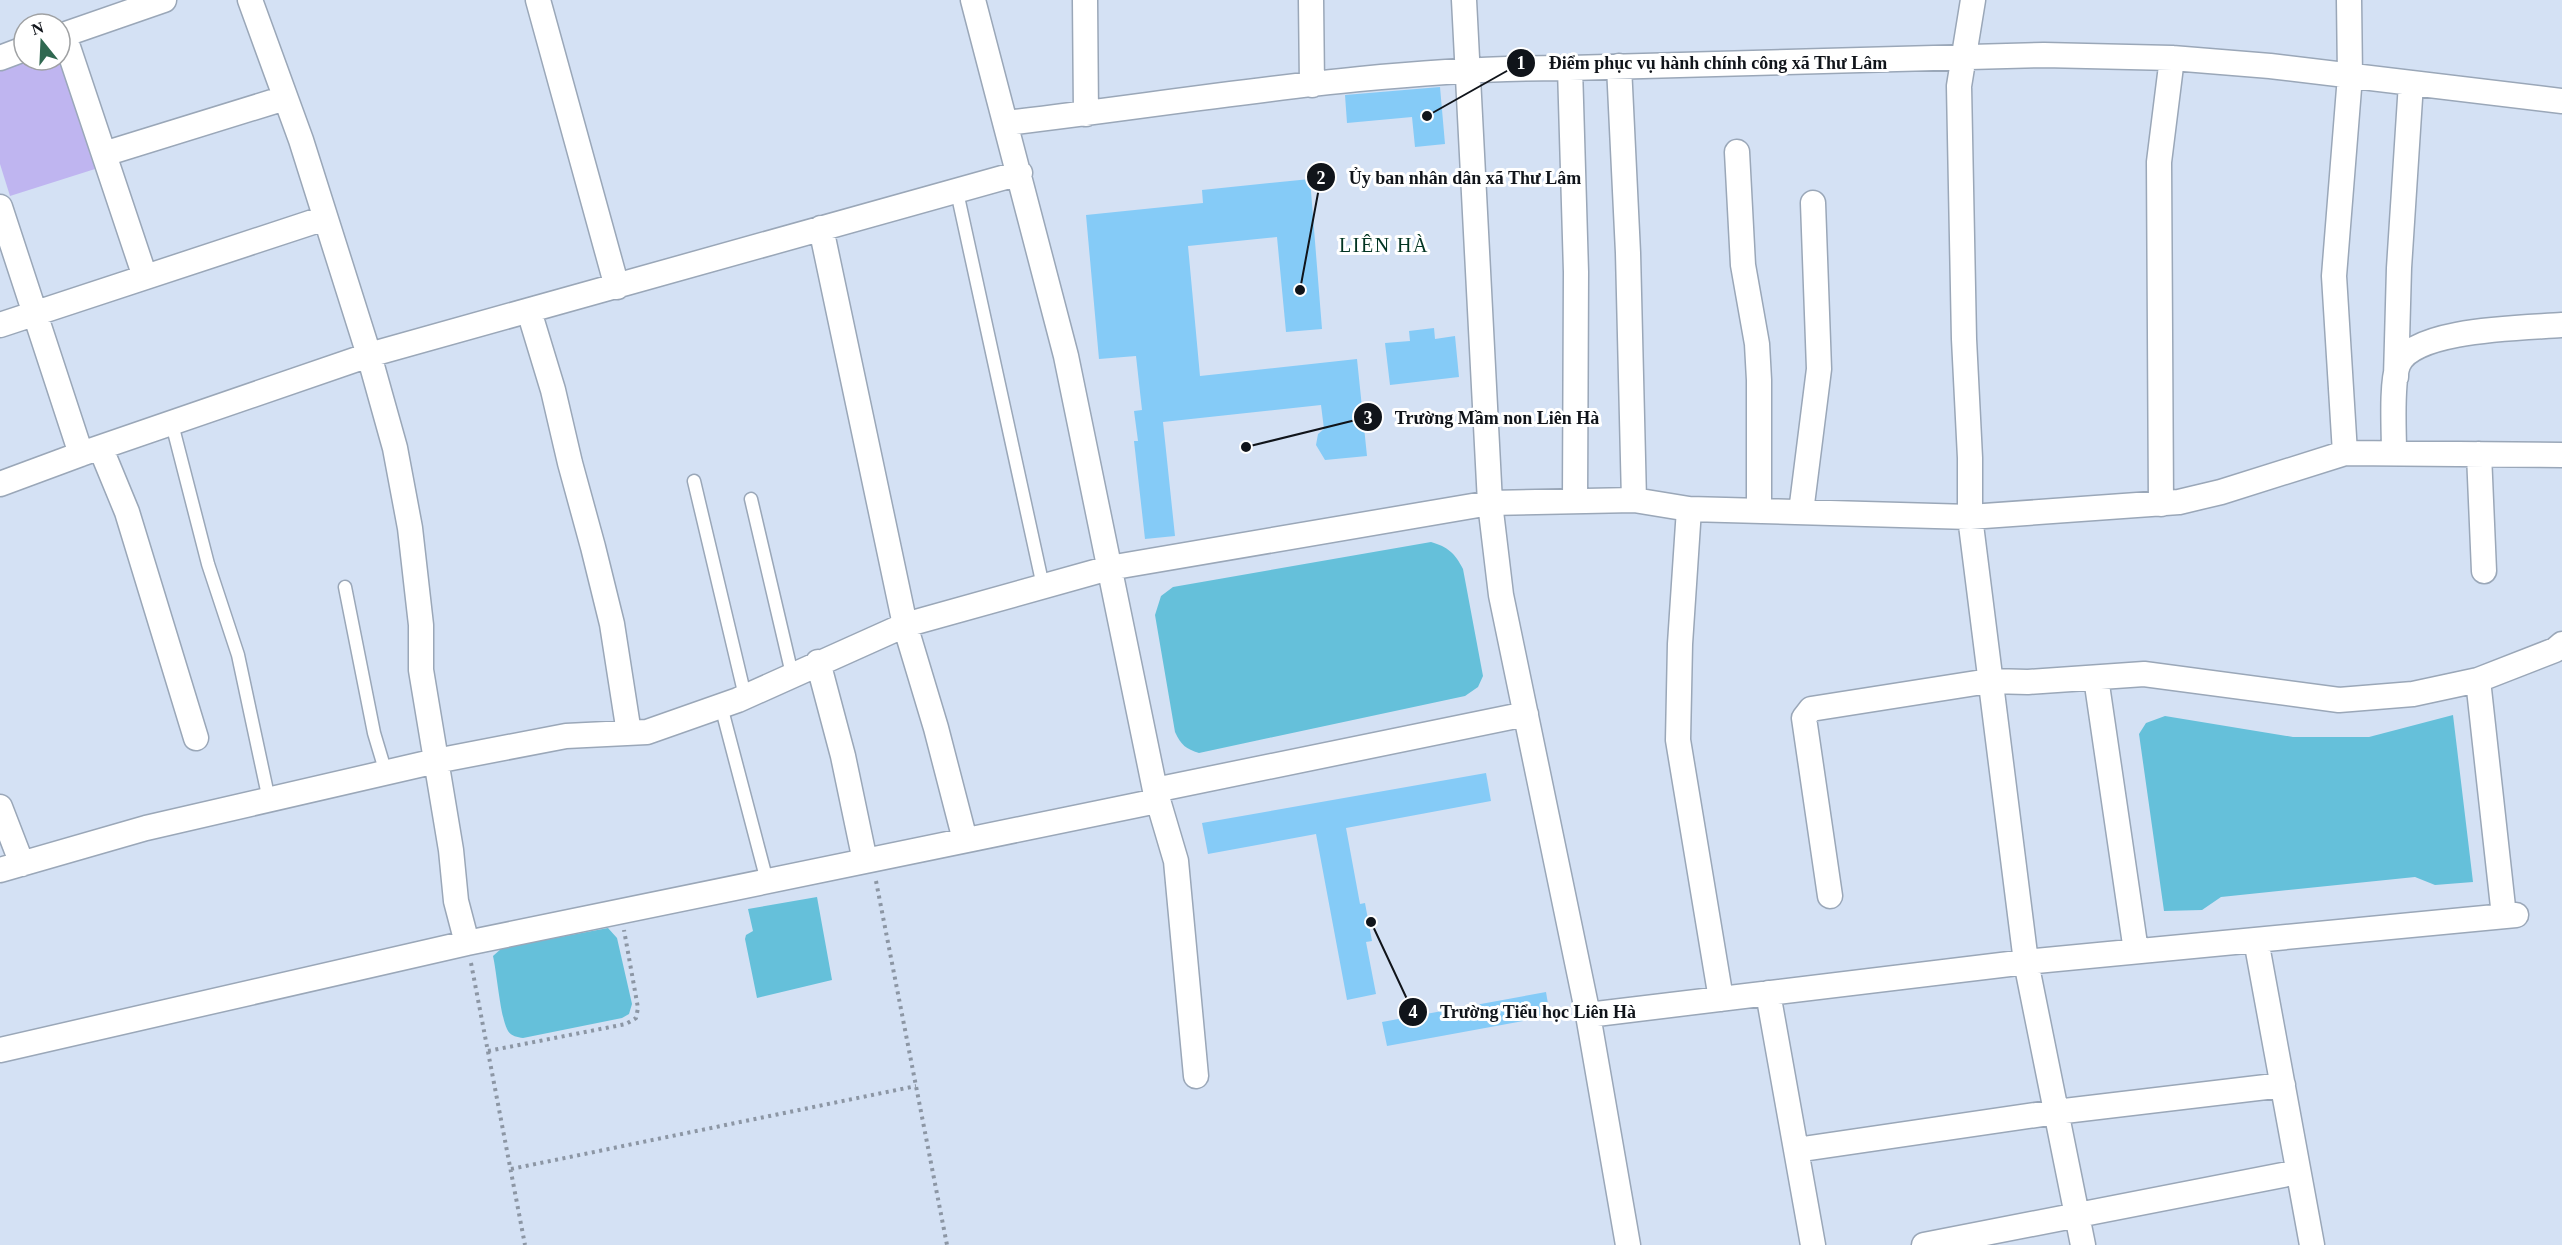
<svg xmlns="http://www.w3.org/2000/svg" width="2562" height="1245" font-family="Georgia,serif">
	<style>
		.green { fill: #bfb5f0 }
		.water { fill: #65c0da }
		.building { fill: #85cbf7 }
		.lines { fill: none; stroke-linecap: round; stroke-linejoin: round }
		.service-casing { stroke: #9aa7b8; stroke-width: 15 }
		.minor-casing { stroke: #9aa7b8; stroke-width: 27 }
		.path { stroke: #8c96a4; stroke-width: 4; stroke-dasharray: 3 4.5; stroke-linecap: butt }
		.service { stroke: #fff; stroke-width: 12 }
		.minor { stroke: #fff; stroke-width: 24 }
		.labels { text-anchor: middle; dominant-baseline: central; stroke-width: 6; stroke-linejoin: round; paint-order: stroke }
		.quarter-label { font-size: 20px; letter-spacing: 1.5px; fill: #023523; stroke: #fff }
		.leader { fill: none; stroke: #10141a; stroke-width: 2 }
		.callout-dot { fill: #10141a; stroke: #fff; stroke-width: 2 }
		.mark-label { font-size: 18px; text-anchor: middle; font-weight: bold; fill: #fff }
		.callout-label { font-size: 18px; text-anchor: middle; font-weight: bold; fill: #10141a; stroke: #fff; stroke-width: 6; stroke-linejoin: round; paint-order: stroke }
	</style>
	<rect width="100%" height="100%" fill="#d4e1f4"/>
	<!-- green -->
	<path class="green" d="M24,60H59L95,169L10,196L0,164V65Z"/>
	<!-- water -->
	<path class="water" d="M1431,542C1448,547 1455,553 1463,569L1483,676L1478,687L1465,696L1199,753C1186,749 1181,745 1175,732L1155,615L1161,596L1173,587Z
		M2453,715L2473,882L2435,885L2415,877L2221,897L2202,910L2164,911L2139,734L2146,723L2165,716L2293,737H2369Z
		M817,897L832,980L757,998L745,939L746,935L753,931L748,909Z
		M608,928L617,938L632,1004L629,1014L622,1018L523,1038C517,1037 510,1036 507,1029C500,1014 497,974 493,956L502,948Z"/>
	<!-- building -->
	<path class="building" d="M1440,87L1445,144L1415,147L1412,117L1347,123L1345,95Z
		M1310,179L1322,329L1286,332L1277,237L1188,246L1200,376L1357,359L1367,456L1325,460L1316,445L1318,434L1324,429L1321,405L1163,422L1175,536L1145,539L1134,441H1138L1134,411L1142,410L1136,356L1099,359L1086,215L1203,203L1202,190Z
		M1434,328L1435,339L1455,336L1459,377L1390,385L1385,343L1410,341L1409,331Z
		M1486,773L1491,801L1346,828L1360,904L1365,903L1372,941L1366,942L1376,994L1347,1000L1316,834L1208,854L1202,823Z
		M1546,992L1550,1016L1387,1046L1382,1022Z"/>
	<g class="lines">
		<!-- service casing -->
		<g class="service-casing">
			<path id="service" d="M957,192L1043,586
				M172,424L208,564L238,655L269,800
				M694,481L745,696
				M751,499L792,674
				M345,587L374,733L386,773
				M721,706L767,881"/>
		</g>
		<!-- minor casing -->
		<g class="minor-casing">
			<path id="minor" d="M250,0L301,140L369,355L395,448L410,528L421,625V670L451,850L456,901L467,943
				M538,0L617,287
				M973,0L1066,356L1155,790L1176,861L1196,1076
				M1085,0L1086,114
				M1311,0L1312,85
				M1464,0L1490,503L1501,595L1588,1015L1628,1245
				M1973,0L1959,86L1964,339L1970,458V517L2026,962L2083,1245
				M64,35L145,277
				M60,36L164,0
				M0,58L24,49
				M1619,66L1628,253L1634,500
				M1570,68L1576,272L1575,501
				M1006,123C1193,101 1381,67 1570,68L2044,55L2172,58L2270,66L2562,101
				M1737,152L1743,265L1757,344L1759,380V511
				M104,154L285,98
				M0,207L81,454
				M821,228L905,625L936,728L965,840
				M529,311L553,390L570,463L593,547L612,624L629,733
				M0,325L325,218
				M2396,377L2399,268L2411,83
				M101,449L127,512L196,738
				M2394,452C2394,430 2391,384 2398,365C2413,328 2527,328 2562,325
				M2345,453L2334,276L2350,76L2349,0
				M2479,454L2484,571
				M0,484L81,454L369,355L1020,173
				M2161,504L2159,162L2172,58
				M1689,509L1680,644L1678,740L1721,999
				M1801,512L1819,369L1813,203
				M818,662L843,756L865,861
				M2096,678L2136,951
				M2478,680L2504,916
				M1155,790L1526,714
				M0,807L22,864
				M0,870L146,828L436,761L566,736L647,732L738,700L905,625L1109,568L1490,503L1634,500L1689,509L1970,517L2179,502L2221,492L2345,453L2562,455
				M1830,896L1804,718L1811,709L1989,681L2028,682L2144,674L2339,700L2413,694L2478,680L2555,650L2562,644
				M2256,940L2312,1245
				M1768,993L1813,1245
				M1588,1015L2026,962L2516,915
				M0,1050L467,943L1157,801
				M1796,1150L2056,1112L2283,1085
				M1924,1245L2298,1172"/>
		</g>
		<!-- path -->
		<path class="path" d="M876,881L947,1245
			M471,963L525,1245
			M488,1051L626,1024L636,1018L638,1008L624,930
			M511,1169L916,1086"/>
		<!-- service -->
		<use href="#service" class="service"/>
		<!-- minor -->
		<use href="#minor" class="minor"/>
	</g>
	<g class="labels">
		<!-- quarter labels -->
		<g class="quarter-label">
			<text x="1384" y="245">LIÊN HÀ</text>
		</g>
	</g>
	<!-- callouts -->
	<path class="leader" d="M1427 116L1521 63M1300 290L1321 177M1246 447L1368 417M1371 922L1413 1012"/>
	<g class="callout-dot">
		<circle cx="1427" cy="116" r="6"/>
		<circle cx="1300" cy="290" r="6"/>
		<circle cx="1246" cy="447" r="6"/>
		<circle cx="1371" cy="922" r="6"/>
		<circle cx="1521" cy="63" r="15"/>
		<circle cx="1321" cy="177" r="15"/>
		<circle cx="1368" cy="417" r="15"/>
		<circle cx="1413" cy="1012" r="15"/>
	</g>
	<g class="mark-label">
		<text x="1521" y="69">1</text>
		<text x="1321" y="184">2</text>
		<text x="1368" y="424">3</text>
		<text x="1413" y="1018">4</text>
	</g>
	<g class="callout-label">
		<text x="1718" y="69">Điểm phục vụ hành chính công xã Thư Lâm</text>
		<text x="1465" y="184">Ủy ban nhân dân xã Thư Lâm</text>
		<text x="1497" y="424">Trường Mầm non Liên Hà</text>
		<text x="1538" y="1018">Trường Tiểu học Liên Hà</text>
	</g>
	<!-- north arrow -->
	<g transform="translate(42 42) rotate(342)"><circle r="28" fill="#ffffff" stroke="#9fa1a3" stroke-width="1.5"/>
	<path d="M0-4.5L10 22L0 15L-10 22Z" fill="#2f6850"/>
	<text y="-9" font-size="16" font-weight="bold" text-anchor="middle" fill="#10141a">N</text>
	</g>
</svg>
